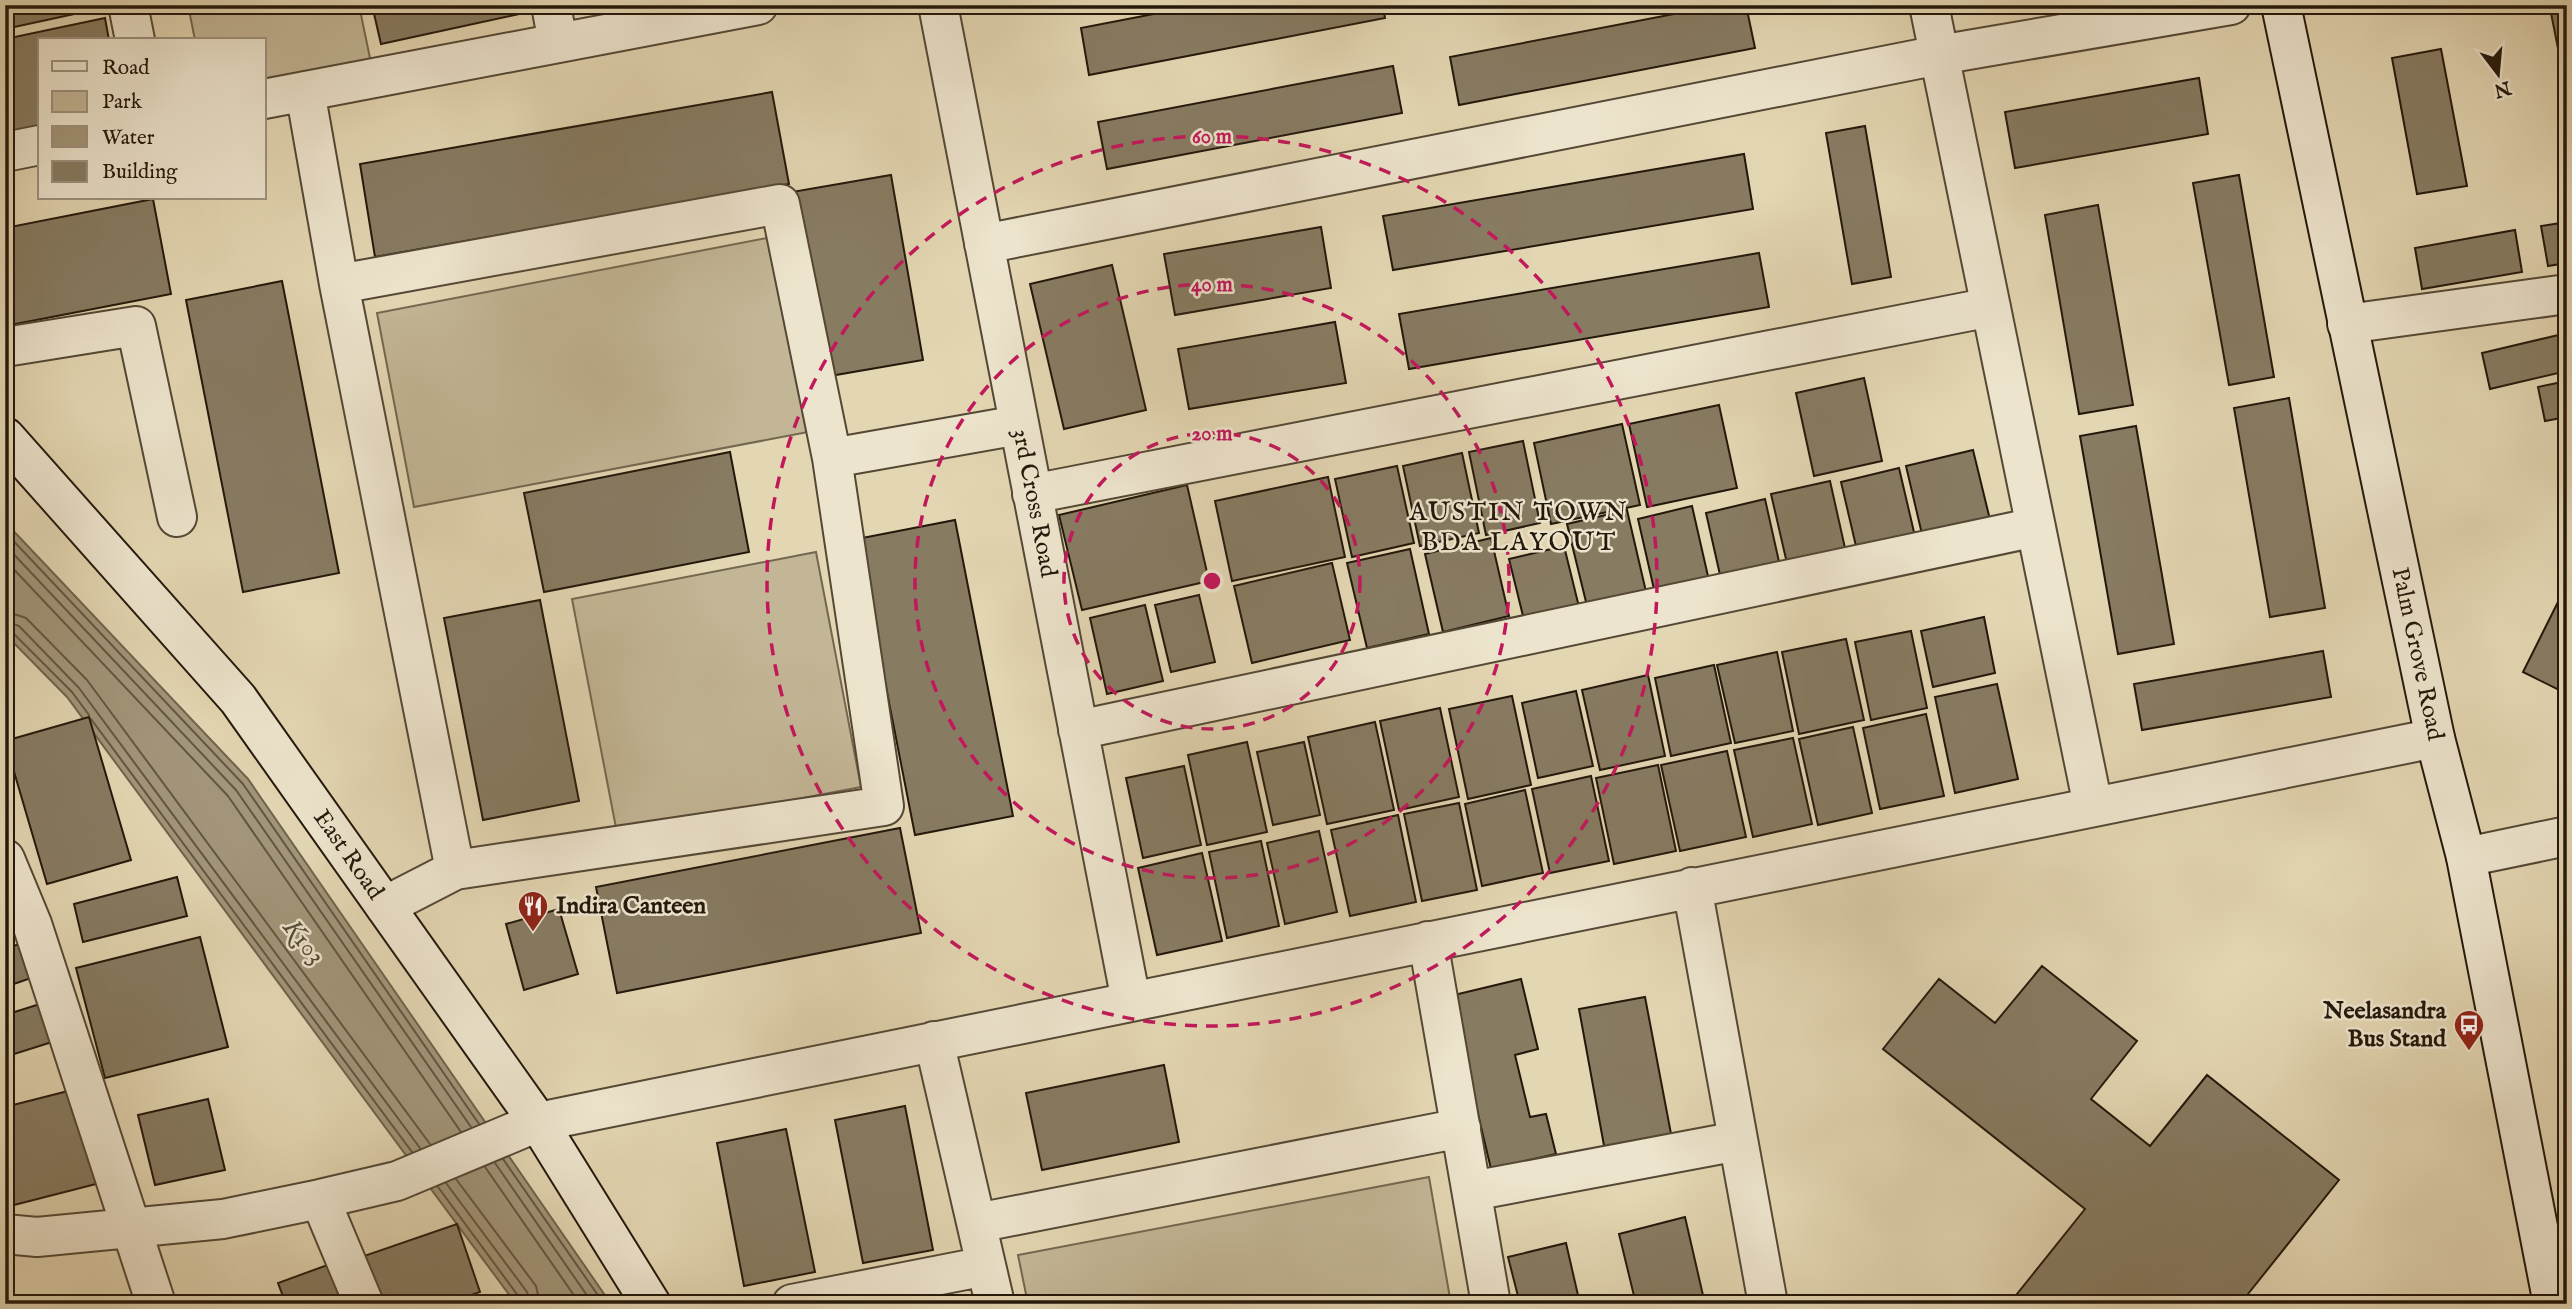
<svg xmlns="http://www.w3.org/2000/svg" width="2572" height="1309" font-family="'IM FELL English',serif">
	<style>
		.green { fill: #c3b696; stroke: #746750; stroke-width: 2 }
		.water { fill: #a29579; stroke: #70634d; stroke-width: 2 }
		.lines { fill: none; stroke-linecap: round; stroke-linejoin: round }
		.shore { stroke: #635642; stroke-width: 2 }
		.building { fill: #877b62; stroke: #24180b; stroke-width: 2 }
		.street-casing { stroke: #544835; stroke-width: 42 }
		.secondary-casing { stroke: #24180b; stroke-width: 42 }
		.street { stroke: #ede4cd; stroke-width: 38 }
		.secondary { stroke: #ede4cd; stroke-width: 38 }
		.ring { fill: none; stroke: #c2185b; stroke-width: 3.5; stroke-dasharray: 12 9 }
		.labels { text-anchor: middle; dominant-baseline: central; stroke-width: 5; stroke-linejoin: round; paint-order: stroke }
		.street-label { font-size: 24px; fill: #24180b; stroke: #ede4cd }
		.poi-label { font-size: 24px; font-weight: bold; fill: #24180b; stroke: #ede4cd; text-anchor: start }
		.neighbourhood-label { font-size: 26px; letter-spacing: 2px; fill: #24180b; stroke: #ede4cd }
		.water-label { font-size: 26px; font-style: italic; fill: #564a37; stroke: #ede4cd }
		.centre { fill: #c2185b; stroke: #ede4cd; stroke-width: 3.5 }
		.ring-label { font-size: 21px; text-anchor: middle; font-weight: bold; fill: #c2185b; stroke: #ede4cd; stroke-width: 5; stroke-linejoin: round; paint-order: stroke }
	</style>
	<rect width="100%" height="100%" fill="#e3d6b2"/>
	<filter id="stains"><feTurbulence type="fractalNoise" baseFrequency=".00286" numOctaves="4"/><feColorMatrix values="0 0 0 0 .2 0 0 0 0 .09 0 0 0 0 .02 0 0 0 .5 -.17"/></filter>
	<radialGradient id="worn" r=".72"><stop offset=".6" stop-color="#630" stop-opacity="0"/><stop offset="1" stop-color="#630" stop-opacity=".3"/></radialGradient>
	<!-- green -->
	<path class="green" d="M188,5H359L371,63L264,86V40H195Z
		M772,237L808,432L414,507L377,313Z
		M816,552L861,787L617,833L572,599Z
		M1429,1177L1451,1304H1028L1018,1255Z"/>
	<!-- water -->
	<path class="water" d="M5,522L248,779L611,1304H516L67,697L5,634Z"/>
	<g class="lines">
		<!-- shore -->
		<path class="shore" d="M5,532L243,784L479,1124
			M5,545L236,790L471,1127
			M5,560L228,796L461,1132
			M5,611L26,618L87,680L430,1144
			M5,621L19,626L79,688L420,1148
			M5,630L13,633L72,692L89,715
			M91,719L412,1152
			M503,1159L604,1304
			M495,1163L593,1304
			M485,1167L580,1304
			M456,1179L536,1286L540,1304
			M446,1183L527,1292L530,1304
			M438,1187L519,1297L521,1304"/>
	</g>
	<!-- building -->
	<path class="building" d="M5,5H92L93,10L5,29Z
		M372,5H532L533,11L381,44Z
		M1200,5H1383L1385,18L1089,75L1081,28Z
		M1721,5H1746L1755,48L1459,105L1450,57Z
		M2567,10V94L2551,13Z
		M105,18L109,40H40V134L5,141V39Z
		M2441,49L2467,186L2417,194L2392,58Z
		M1393,66L1402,113L1107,169L1098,122Z
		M2199,78L2208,134L2015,168L2005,112Z
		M772,92L789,184L375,257L360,164Z
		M1865,126L1891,277L1852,284L1826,133Z
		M1744,154L1753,209L1393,270L1383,216Z
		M891,175L923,360L824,377L792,192Z
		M2239,175L2274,377L2229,385L2193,183Z
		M153,199L171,294L5,326V228Z
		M2098,205L2133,405L2079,414L2045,215Z
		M2567,222V263L2548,266L2541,226Z
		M1321,227L1331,288L1175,315L1164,254Z
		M2515,230L2522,272L2422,289L2415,248Z
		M1759,253L1769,307L1409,369L1399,314Z
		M1112,265L1146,410L1064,429L1030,284Z
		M282,281L339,573L243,592L186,300Z
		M1335,322L1346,383L1189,409L1178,349Z
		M2567,333V371L2490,389L2482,353Z
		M1864,378L1882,461L1814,476L1796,393Z
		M2567,381V417L2545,421L2538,387Z
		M2289,398L2325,608L2270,617L2234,408Z
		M1719,405L1737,488L1647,507L1629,424Z
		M1622,424L1640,505L1551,524L1534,443Z
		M2136,426L2174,644L2118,654L2080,436Z
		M1523,441L1540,523L1486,535L1469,452Z
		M1973,450L1993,532L1925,547L1906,466Z
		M730,452L749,552L544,592L524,493Z
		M1462,453L1479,533L1420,546L1403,466Z
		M1397,466L1414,543L1352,557L1335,479Z
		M1899,468L1917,545L1859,559L1841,482Z
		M1328,477L1345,557L1232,581L1215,501Z
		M1830,481L1847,557L1789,572L1771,494Z
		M1187,485L1209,581L1082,610L1059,515Z
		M1765,499L1782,575L1723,588L1706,513Z
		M1692,506L1710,585L1656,598L1638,519Z
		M1627,510L1647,596L1588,610L1567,524Z
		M955,520L1013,816L915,835L857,539Z
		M1491,538L1509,616L1443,632L1425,554Z
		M1564,546L1580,611L1525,624L1509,559Z
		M1410,549L1429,634L1367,648L1347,563Z
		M1332,563L1350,640L1252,663L1234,586Z
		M2567,584V694L2523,672Z
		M1199,595L1215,662L1171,672L1155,605Z
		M540,600L579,801L483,820L444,618Z
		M1145,605L1163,681L1107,694L1090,618Z
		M1984,617L1995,673L1933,687L1921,631Z
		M1911,631L1927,708L1871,720L1855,642Z
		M1846,639L1864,720L1799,734L1782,652Z
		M2323,651L2331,697L2142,730L2134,684Z
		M1777,652L1793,731L1735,743L1717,665Z
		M1714,665L1731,743L1671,756L1655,678Z
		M1648,675L1665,756L1600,770L1582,690Z
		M1997,684L2018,779L1955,793L1935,697Z
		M1576,691L1593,766L1538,778L1522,703Z
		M1512,696L1531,785L1468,799L1449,709Z
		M1440,708L1459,797L1399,810L1380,721Z
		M1926,714L1944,796L1880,809L1863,728Z
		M89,717L131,860L47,884L5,741Z
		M1375,722L1394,810L1327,824L1308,737Z
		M1853,727L1872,813L1818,825L1799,739Z
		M1793,738L1812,824L1753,837L1734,750Z
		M1247,742L1267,832L1207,845L1188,755Z
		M1304,742L1320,815L1273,825L1257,752Z
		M1727,751L1746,837L1680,851L1661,765Z
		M1658,765L1676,851L1614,864L1596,778Z
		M1184,766L1201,845L1143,858L1126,778Z
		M1591,776L1609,861L1550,873L1532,789Z
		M1525,790L1543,873L1482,886L1465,804Z
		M1459,803L1477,890L1422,901L1404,814Z
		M1398,815L1416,902L1350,916L1331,830Z
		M900,828L921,933L617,993L596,887Z
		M1319,831L1337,912L1285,924L1267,843Z
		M1261,841L1279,926L1227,938L1209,852Z
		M1202,853L1222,941L1157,955L1138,868Z
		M177,877L187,916L83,942L74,904Z
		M559,909L578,974L524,990L506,924Z
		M200,937L228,1047L105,1078L76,968Z
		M25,942L37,976L5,987V949Z
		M2042,966L2137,1041L2091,1099L2150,1146L2207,1075L2339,1180L2244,1299L2250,1304H2009L2085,1209L1883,1049L1939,979L1995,1023Z
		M1521,979L1538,1049L1515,1055L1530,1117L1546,1114L1556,1154L1491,1169L1450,996Z
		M1645,997L1672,1139L1605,1151L1579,1009Z
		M43,1003L55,1041L5,1057V1015Z
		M1164,1065L1179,1142L1042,1170L1026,1093Z
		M72,1090L96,1184L14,1205L5,1171V1107Z
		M208,1099L225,1170L155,1185L138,1115Z
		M905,1106L933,1250L863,1263L835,1120Z
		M786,1129L815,1272L744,1286L717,1143Z
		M1685,1217L1705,1304H1636L1619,1234Z
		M457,1224L480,1292L446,1304H381L364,1256Z
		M1566,1243L1580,1304H1520L1508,1257Z
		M333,1263L348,1304H286L278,1283Z"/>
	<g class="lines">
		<!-- street casing -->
		<g class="street-casing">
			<path id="street" d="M128,5L135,40
				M551,5L558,43
				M938,5L1131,1001
				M1929,5L2093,806
				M305,91L339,284L455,870L385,906
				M264,99L758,5
				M5,152L40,145
				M984,244L1939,55L2231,5
				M339,284L780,204L832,458L1019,425
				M2347,324L2567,294
				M5,347L136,326L177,517
				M1032,494L1991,307
				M1078,730L2036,527
				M2466,857L2567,836
				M5,859L32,924L156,1304
				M455,870L884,806L832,458
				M1692,887L1768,1304
				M1428,941L1491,1304
				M934,1041L995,1304
				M1472,1191L1738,1141
				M320,1199L364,1304
				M977,1223L1461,1128
				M5,1234L37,1237L223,1219L320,1199L397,1181L538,1122L2435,738
				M792,1304L986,1266"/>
		</g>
		<!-- secondary casing -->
		<g class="secondary-casing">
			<path id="secondary" d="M2281,5L2435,738L2466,857L2553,1304
				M5,437L238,699L538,1122L651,1304"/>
		</g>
		<!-- street -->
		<use href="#street" class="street"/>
		<!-- secondary -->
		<use href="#secondary" class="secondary"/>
	</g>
	<!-- distance rings -->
	<g class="ring">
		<circle cx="1212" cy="581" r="148"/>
		<circle cx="1212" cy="581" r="297"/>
		<circle cx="1212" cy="581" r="445"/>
	</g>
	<!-- icons -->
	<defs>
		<g id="restaurant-pin" transform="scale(1.575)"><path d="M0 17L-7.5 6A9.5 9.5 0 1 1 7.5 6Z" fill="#8f2418" stroke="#ede4cd"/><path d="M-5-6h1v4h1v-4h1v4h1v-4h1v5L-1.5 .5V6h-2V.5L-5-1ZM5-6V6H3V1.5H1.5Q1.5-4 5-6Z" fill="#fff"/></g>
		<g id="bus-pin" transform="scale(1.575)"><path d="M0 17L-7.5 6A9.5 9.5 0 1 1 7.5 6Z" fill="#8f2418" stroke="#ede4cd"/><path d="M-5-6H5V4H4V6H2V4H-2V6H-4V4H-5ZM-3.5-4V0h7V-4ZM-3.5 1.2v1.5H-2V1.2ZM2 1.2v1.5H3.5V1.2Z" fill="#fff"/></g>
	</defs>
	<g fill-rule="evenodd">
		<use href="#restaurant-pin" x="533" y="906"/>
		<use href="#bus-pin" x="2469" y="1025"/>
	</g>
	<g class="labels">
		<!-- street labels -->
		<g class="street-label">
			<text transform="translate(1034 503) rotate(79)">3rd Cross Road</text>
			<text transform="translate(2417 654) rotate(78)">Palm Grove Road</text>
			<text transform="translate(348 855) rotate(55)">East Road</text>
		</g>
		<!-- poi labels -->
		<g class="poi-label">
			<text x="556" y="906">Indira Canteen</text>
			<text x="2446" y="1011" text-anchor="end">Neelasandra<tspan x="2446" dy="28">Bus Stand</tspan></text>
		</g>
		<!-- neighbourhood labels -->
		<g class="neighbourhood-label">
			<text x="1519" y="512">AUSTIN TOWN<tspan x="1519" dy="30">BDA LAYOUT</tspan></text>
		</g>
		<!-- water labels -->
		<g class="water-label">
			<text transform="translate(304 942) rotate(51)">K103</text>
		</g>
	</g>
	<circle cx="1212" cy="581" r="10" class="centre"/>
	<g class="ring-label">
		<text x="1212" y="143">60 m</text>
		<text x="1212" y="291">40 m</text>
		<text x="1212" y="440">20 m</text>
	</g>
	<!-- margin -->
	<rect width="2572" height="1309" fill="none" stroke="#e3d6b2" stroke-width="28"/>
	<rect x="7" y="7" width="2558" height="1295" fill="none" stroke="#24180b" stroke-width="3.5"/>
	<rect x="14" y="14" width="2544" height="1281" fill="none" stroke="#24180b" stroke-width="2"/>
	<!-- legend -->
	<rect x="38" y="38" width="228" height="161" fill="#ede4cd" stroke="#9d927f" stroke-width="2"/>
	<rect x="52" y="61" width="35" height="10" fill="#ede4cd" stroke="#9d927f" stroke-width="2"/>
	<text x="102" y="74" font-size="21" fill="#24180b">Road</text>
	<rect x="52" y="91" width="35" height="21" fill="#c3b696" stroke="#9d927f" stroke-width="2"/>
	<text x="102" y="108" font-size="21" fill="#24180b">Park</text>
	<rect x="52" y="126" width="35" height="21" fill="#a29579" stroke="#9d927f" stroke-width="2"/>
	<text x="102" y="144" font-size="21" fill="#24180b">Water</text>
	<rect x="52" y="161" width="35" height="21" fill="#877b62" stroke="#9d927f" stroke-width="2"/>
	<text x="102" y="178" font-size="21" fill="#24180b">Building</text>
	<!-- north arrow -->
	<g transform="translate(2498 74) rotate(164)" stroke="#ede4cd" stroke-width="5" paint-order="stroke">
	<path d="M0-5L12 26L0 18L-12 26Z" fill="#24180b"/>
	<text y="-10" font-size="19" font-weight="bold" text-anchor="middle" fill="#24180b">N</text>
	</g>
	<rect width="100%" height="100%" filter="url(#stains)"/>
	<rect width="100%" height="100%" fill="url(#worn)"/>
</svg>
